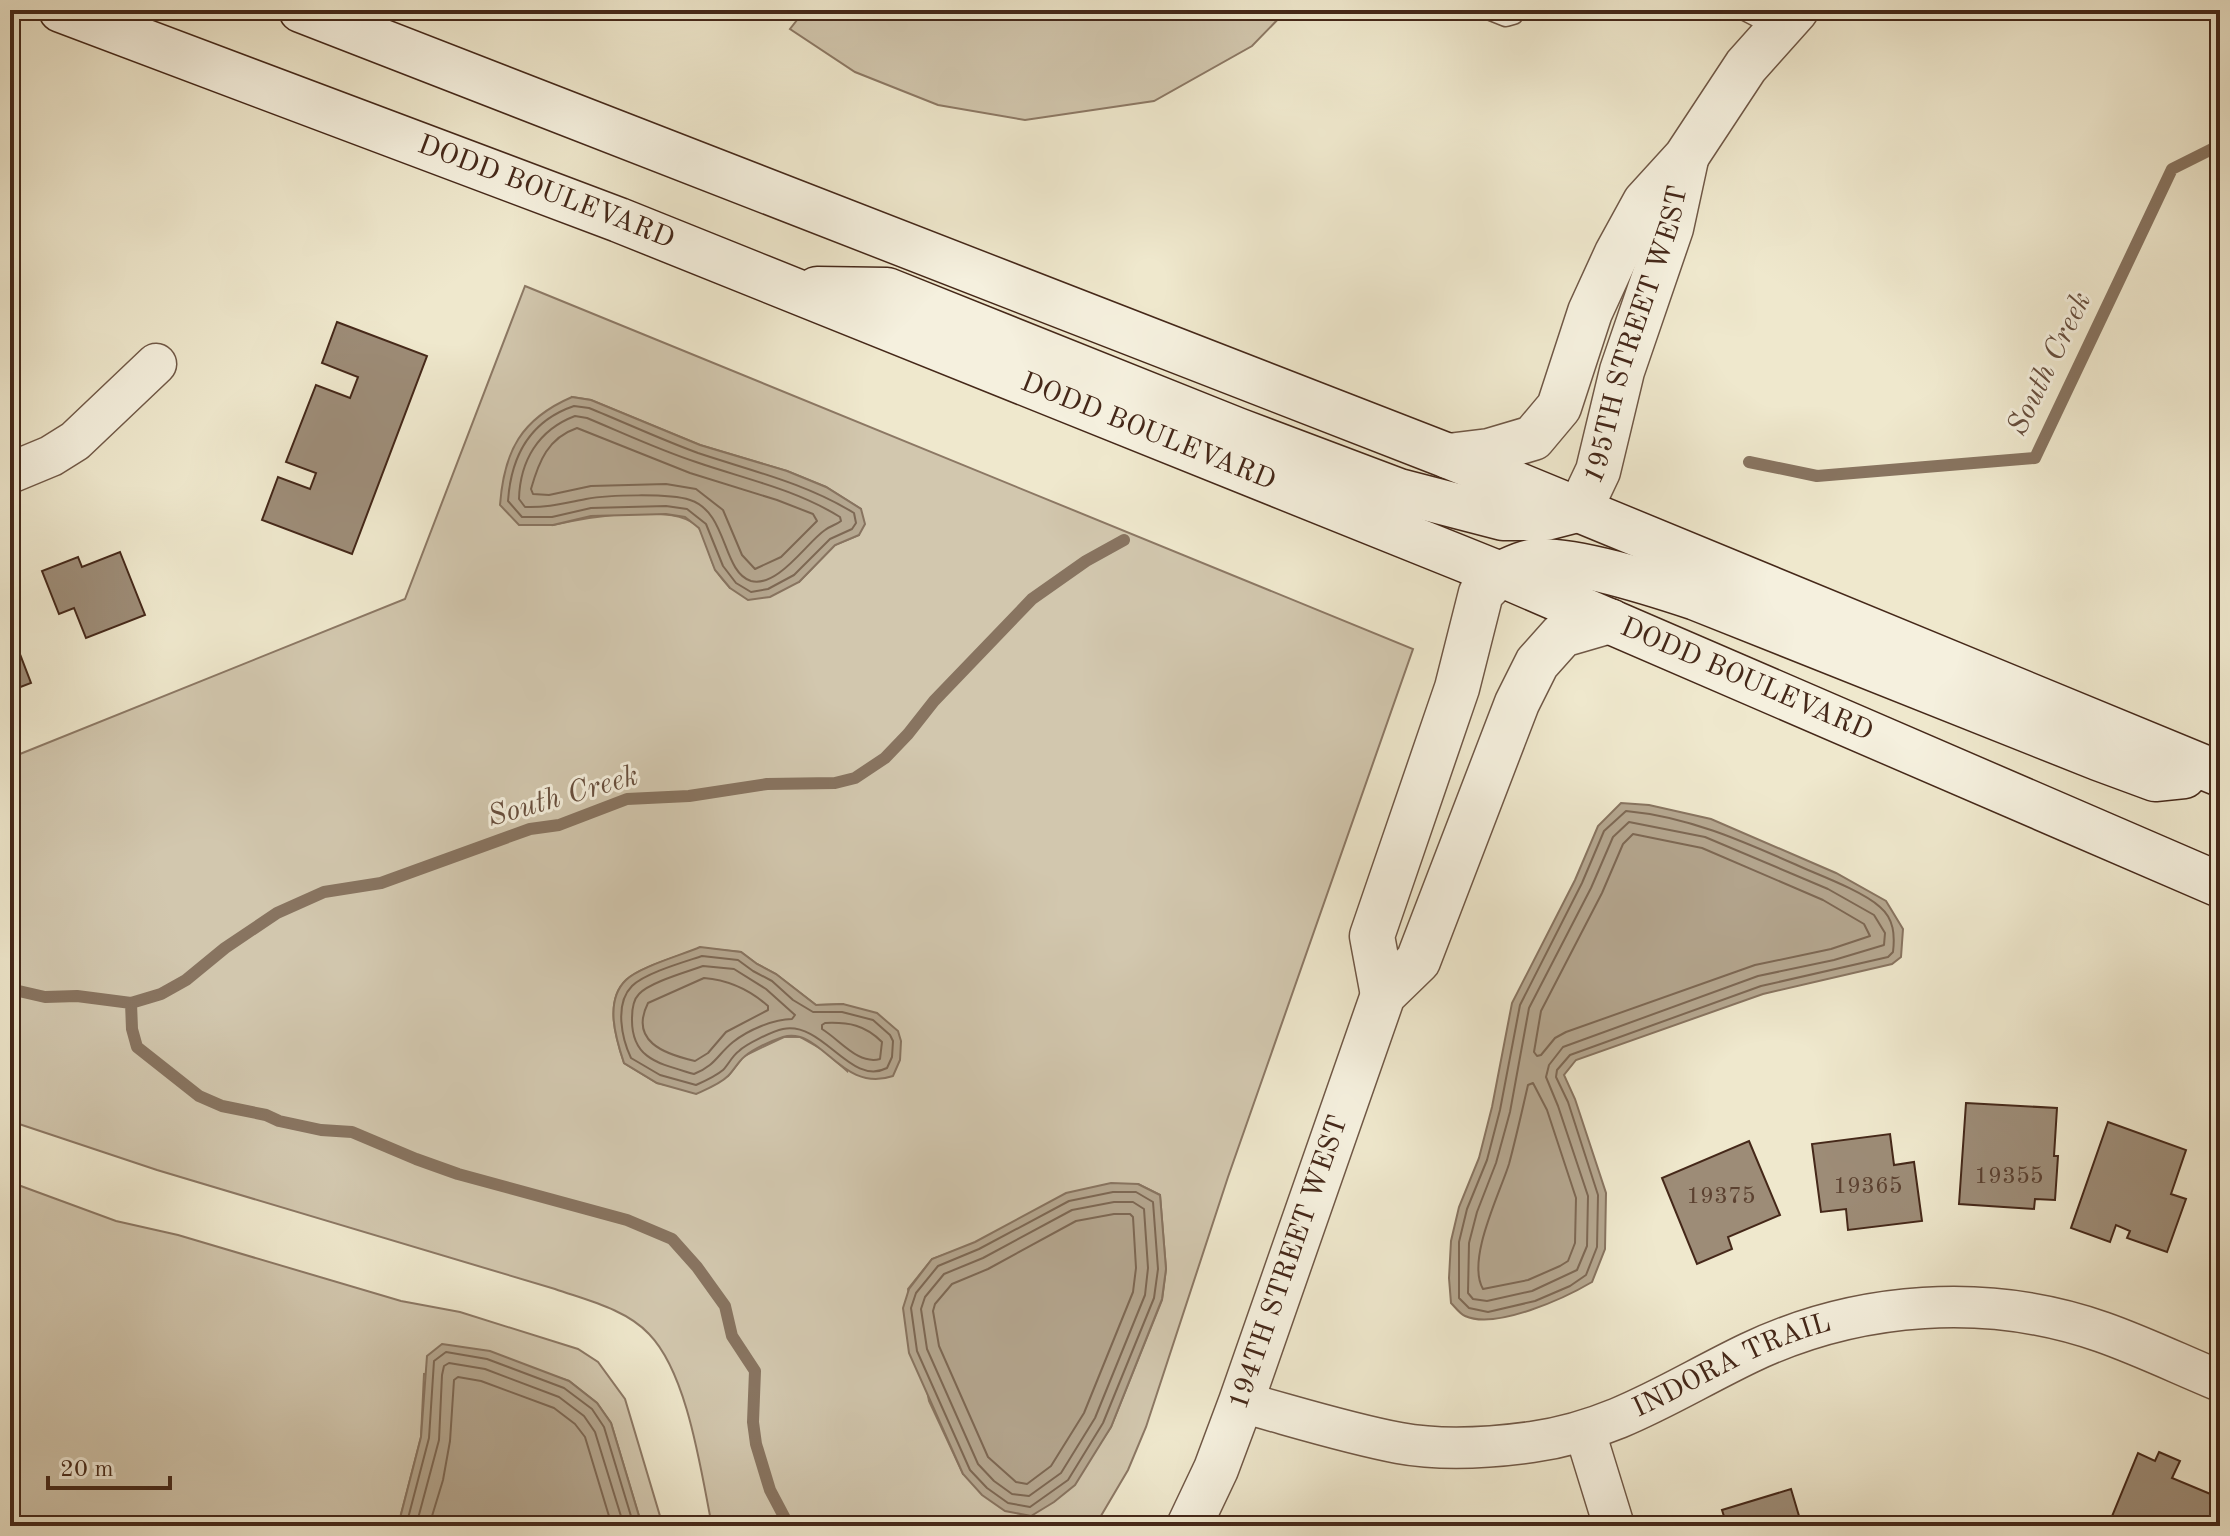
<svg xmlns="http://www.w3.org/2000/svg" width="2230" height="1536" font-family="'Old Standard TT',serif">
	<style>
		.green { fill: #d2c7ae; stroke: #8c7864; stroke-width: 2; fill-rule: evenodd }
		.water { fill: #b5a790; stroke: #887460; stroke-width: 2 }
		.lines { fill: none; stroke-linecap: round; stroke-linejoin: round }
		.shore { stroke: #7d6854; stroke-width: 2 }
		.stream { stroke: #887460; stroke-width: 12 }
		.building { fill: #9d8c77; stroke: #452819; stroke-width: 2 }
		.service-casing { stroke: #705846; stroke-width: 23 }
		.minor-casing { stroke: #705846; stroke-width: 43 }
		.tertiary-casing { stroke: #705846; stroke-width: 47 }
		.secondary-casing { stroke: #452819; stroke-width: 47 }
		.service { stroke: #f5f0de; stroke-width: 20 }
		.minor { stroke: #f5f0de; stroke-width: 40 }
		.tertiary { stroke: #f5f0de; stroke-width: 44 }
		.secondary { stroke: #f5f0de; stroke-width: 44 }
		.labels { text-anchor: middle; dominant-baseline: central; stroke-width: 6; stroke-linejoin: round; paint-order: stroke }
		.number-label { font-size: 24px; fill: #5b4130 }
		.street-label { font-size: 28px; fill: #452819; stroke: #f5f0de }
		.water-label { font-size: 30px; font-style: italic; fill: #674e3d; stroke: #f5f0de }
	</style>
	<rect width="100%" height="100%" fill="#efe8cd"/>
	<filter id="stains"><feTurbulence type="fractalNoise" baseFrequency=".0025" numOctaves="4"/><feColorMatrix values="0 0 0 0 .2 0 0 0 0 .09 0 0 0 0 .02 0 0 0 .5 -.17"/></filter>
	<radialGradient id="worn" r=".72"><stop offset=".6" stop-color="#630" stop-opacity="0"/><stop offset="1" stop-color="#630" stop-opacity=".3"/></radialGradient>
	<!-- green -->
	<path class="green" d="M805,10H1287L1252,46L1154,101L1025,120L938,105L855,72L790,29Z
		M525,286L1413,649L1228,1177L1146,1427L1128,1470L1095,1526H712C701,1472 688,1374 649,1334C626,1309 586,1300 555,1289L157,1170L10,1121V758L405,599ZM572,397L591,400L700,445L787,471L826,487L861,509L859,535L835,545L799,582L730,588C725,582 719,576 715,568C708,556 708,539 699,528C676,501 584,518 553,525ZM700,948L741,952L757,964L776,974L816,1005L843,1004L847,1071L823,1050L800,1037H784L744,1056L728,1076L676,1087L657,1083L624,1063C616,1039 604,1001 626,980C639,967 682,955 700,948ZM1138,1184L1160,1195L1166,1269L1162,1300L1111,1427L1092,1455L963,1474L929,1401L908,1289L932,1259Z
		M10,1182L116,1221L178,1235L401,1301L460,1312L578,1349L598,1362L625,1399L663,1526H642L611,1423L597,1403L569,1381L531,1369L424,1374L421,1437L398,1526H10Z"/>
	<!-- water -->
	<path class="water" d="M572,397L591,400L700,445L787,471L826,487L861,509L865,524L859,535L835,545L799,582L770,597L748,600L730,588L715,570L699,528L685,517L666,514L591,516L553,525H519L500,505C504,451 521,419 572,397Z
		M1621,803L1649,805L1711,819L1836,873L1886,901L1903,929L1901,957L1892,964L1763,994L1576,1060L1564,1075L1575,1099L1606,1193L1605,1249L1592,1282C1565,1298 1496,1330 1465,1316C1460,1314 1455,1307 1451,1303L1449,1278L1451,1241L1459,1207L1479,1158L1492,1107L1512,1003L1575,880L1598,826Z
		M700,947L741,952L757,964L776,974L816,1005L843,1004L877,1013L898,1031L901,1041L900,1060L893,1076C840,1094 822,1026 783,1037C771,1041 753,1049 744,1057C738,1062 734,1070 728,1076C720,1084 707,1089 696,1094L657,1083L624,1063C616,1039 604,1001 626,980C639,967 682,955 700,947Z
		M1111,1183L1138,1184L1160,1195L1166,1269L1162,1299L1111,1427L1075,1485L1054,1502L1031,1516L1005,1511L982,1495L963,1474L909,1353L903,1308L909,1289L932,1259L975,1242L1066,1193Z
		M442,1344L490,1351L569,1381L597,1403L611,1423L642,1526H398L421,1437L427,1356Z"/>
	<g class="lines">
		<!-- shore -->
		<path class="shore" d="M574,406L589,408C626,423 662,440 698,453C752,471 805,483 854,513L856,523L852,529L830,539L794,575L768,589L751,592L736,583L723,566L706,524L687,509L666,506L591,508L552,517H522L508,501C511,457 530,421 574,406Z
			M575,416L587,418C623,433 659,450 696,462C745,479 795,489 840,517L841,521C836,525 830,526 825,530C807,542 778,588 751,581C722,572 728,512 690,500C669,493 608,495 586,499C565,503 546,508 525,507L519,499C520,461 538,430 575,416Z
			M577,428L690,473L777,500L813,514L817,521L781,557L755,569L742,555L723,510L696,489L666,484L591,486L549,495L533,494L531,489C539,461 548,438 577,428Z
			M1626,811C1692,817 1749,844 1808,870C1827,878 1865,893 1880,907C1894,919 1895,935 1893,952L1888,957L1761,986L1570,1055L1557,1070L1556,1077L1568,1102L1598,1195L1597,1247L1586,1275L1570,1286L1535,1301L1488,1312L1469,1308L1459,1298V1242L1467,1209L1487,1160L1500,1110L1520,1005L1582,883L1604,831Z
			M1629,822L1705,837L1828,889L1874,915L1885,933L1884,945L1834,960L1758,976L1563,1047L1549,1065L1546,1077L1558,1106L1588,1196L1587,1246L1577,1270L1532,1291L1487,1301L1473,1299L1468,1293L1469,1243L1477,1212L1496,1163L1510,1112L1529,1008L1591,888L1613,837Z
			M1633,834L1702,848L1823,900L1864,924L1870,936L1831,949L1755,965L1566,1032L1555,1038L1541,1055L1537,1056L1534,1052L1541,1011L1602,893L1623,844Z
			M702,956L738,960L753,971L772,981L793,1000L813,1012H842L873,1020L890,1035L893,1041L892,1057L887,1068C850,1087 824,1021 783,1029C773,1031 746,1044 739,1051C732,1056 729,1064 723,1070C716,1076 705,1081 696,1085L660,1075L631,1058C622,1039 614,1004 632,986C645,973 684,962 702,956Z
			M703,966L734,969L766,989L795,1015L792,1019C774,1019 748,1030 733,1042C717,1055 716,1065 694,1074C661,1064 631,1060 632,1018C632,1010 633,1000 639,994C650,982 687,972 703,966Z
			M704,978C728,980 750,990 768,1006V1010L726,1032L708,1053L695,1061C664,1054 629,1041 648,1003Z
			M825,1023C849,1022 865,1025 882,1042L880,1059C858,1065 840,1040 822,1029V1025Z
			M1533,1083L1547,1110L1576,1198L1575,1243L1568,1261L1560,1266L1528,1280L1483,1289C1466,1260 1500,1193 1509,1164C1516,1138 1522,1111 1528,1085Z
			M1113,1192H1136L1153,1202L1158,1269L1154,1298L1103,1423L1068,1480L1030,1507L1008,1503L987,1488L970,1470L917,1351L911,1308L916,1293L938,1266L979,1249L1069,1201Z
			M1114,1202H1133L1144,1209L1148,1268L1145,1295L1095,1418L1061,1473L1029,1496L1012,1494L994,1481L978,1464L927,1349L921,1309L925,1297L944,1274L983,1258L1072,1210Z
			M1114,1214H1130L1133,1217L1136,1268L1133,1292L1084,1413L1051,1466L1027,1484L1016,1482L988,1457L939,1346L933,1311L935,1304L952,1284L988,1269L1076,1221Z
			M406,1526L429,1438L434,1361L446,1352L487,1359L564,1388L592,1409L604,1427L634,1526
			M416,1526L439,1440L442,1375L444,1366L449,1363L485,1369L559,1397L584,1416L595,1432L624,1526
			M429,1526L443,1480L450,1441L454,1380L458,1377L481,1381L554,1408L575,1424L585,1437L612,1526"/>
		<!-- stream -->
		<path class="stream" d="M1749,462L1817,476L2035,458L2172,169L2220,145
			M10,989L45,997L77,996L131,1003L161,994L186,980L225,948L277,913L324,892L381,883L530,829L559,825L627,799L689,796L767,784L835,783L855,778L885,758L908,734L934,701L1032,599L1086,561L1124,540
			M131,1003L132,1029L137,1047L199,1096L222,1106L266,1115L279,1121L321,1130L352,1132L416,1159L458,1174L627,1220L672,1239L697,1267L725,1306L732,1336L755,1371L753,1422L756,1444L770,1490L789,1526"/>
	</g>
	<!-- building -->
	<path class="building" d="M337,322L427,356L352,554L262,520L278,477L310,489L316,473L286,462L316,385L350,398L358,377L322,363Z
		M120,552L145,615L86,638L74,608L59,614L42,571L78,557L82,567Z
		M10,628L31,683L10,691Z
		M1966,1103L2057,1108L2054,1156H2058L2055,1200L2035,1199L2034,1209L1959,1204Z
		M2108,1122L2186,1150L2171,1194L2186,1199L2167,1252L2127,1238L2130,1231L2116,1225L2110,1242L2071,1228Z
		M1890,1134L1894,1165L1914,1162L1922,1221L1848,1230L1846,1209L1821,1212L1812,1144Z
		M1749,1141L1780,1215L1728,1237L1732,1249L1697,1264L1662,1178Z
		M2159,1452L2180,1461L2172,1478L2220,1498V1512L2214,1526H2108L2138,1453L2155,1461Z
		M1791,1489L1802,1526H1727L1722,1510Z"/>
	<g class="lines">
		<!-- service casing -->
		<g class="service-casing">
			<path id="service" d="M1491,10L1506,16L1513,14L1515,10
				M1745,10L1780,28"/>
		</g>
		<!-- minor casing -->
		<g class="minor-casing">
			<g id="minor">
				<path d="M10,473L51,456L75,441L156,364"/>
				<path id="s1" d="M1241,1402C1293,1416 1346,1433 1399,1443C1442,1451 1489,1448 1532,1442C1617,1430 1674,1389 1749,1353C1858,1301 1988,1292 2102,1332C2142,1346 2181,1365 2220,1381"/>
				<path d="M1585,1432L1614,1526"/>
			</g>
		</g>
		<!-- tertiary casing -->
		<g class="tertiary-casing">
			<g id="tertiary">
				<path d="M1448,456L1489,451L1533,438L1559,407L1590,312L1617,253L1645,202L1686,157L1746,66L1796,10"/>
				<path id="s2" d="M1580,509L1598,471L1622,371L1671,228L1686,159"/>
				<path d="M1383,995L1372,936L1457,688L1481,593L1500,574"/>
				<path id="s3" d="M1189,1526L1216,1469L1241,1402L1383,995L1418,961L1517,703L1537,663L1562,635L1610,621"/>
			</g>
		</g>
		<!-- secondary casing -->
		<g class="secondary-casing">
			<g id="secondary">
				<path id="s4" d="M61,10L619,220L1500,574L2220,885"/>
				<path d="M301,10L1448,456L2220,774"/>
				<path d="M817,289L887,290L1237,430L1399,491L1503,518H1546L1577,510"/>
				<path d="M1500,574C1509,570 1520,564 1530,562C1568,556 1657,585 1696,598L2098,758L2155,779L2184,776"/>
			</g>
		</g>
		<!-- service -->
		<use href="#service" class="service"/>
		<!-- minor -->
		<use href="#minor" class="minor"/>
		<!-- tertiary -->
		<use href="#tertiary" class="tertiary"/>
		<!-- secondary -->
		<use href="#secondary" class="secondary"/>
	</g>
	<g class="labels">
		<!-- number labels -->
		<g class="number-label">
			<text x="2009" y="1177">19355</text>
			<text x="1868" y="1187">19365</text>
			<text x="1721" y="1197">19375</text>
		</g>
		<!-- street labels -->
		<g class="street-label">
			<text stroke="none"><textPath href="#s4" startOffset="518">DODD BOULEVARD</textPath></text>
			<text stroke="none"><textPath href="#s2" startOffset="184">195TH STREET WEST</textPath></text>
			<text stroke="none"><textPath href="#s4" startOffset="1166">DODD BOULEVARD</textPath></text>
			<text stroke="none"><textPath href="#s4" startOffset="1814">DODD BOULEVARD</textPath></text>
			<text stroke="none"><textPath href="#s3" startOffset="282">194TH STREET WEST</textPath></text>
			<text stroke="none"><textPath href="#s1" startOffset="512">INDORA TRAIL</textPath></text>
		</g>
		<!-- water labels -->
		<g class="water-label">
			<text transform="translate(2050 364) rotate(-64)">South Creek</text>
			<text transform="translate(563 797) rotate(-16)">South Creek</text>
		</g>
	</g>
	<!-- margin -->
	<rect width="2230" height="1536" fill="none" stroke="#efe8cd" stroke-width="40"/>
	<rect x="12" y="12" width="2206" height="1512" fill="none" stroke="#452819" stroke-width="4"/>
	<rect x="20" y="20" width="2190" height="1496" fill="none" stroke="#452819" stroke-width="2"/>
	<!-- scale -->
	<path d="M48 1476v12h122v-12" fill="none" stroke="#452819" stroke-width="4"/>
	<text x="60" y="1476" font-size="24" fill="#452819" stroke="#f5f0de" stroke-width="6" paint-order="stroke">20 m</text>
	<rect width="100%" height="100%" filter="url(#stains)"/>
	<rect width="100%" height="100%" fill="url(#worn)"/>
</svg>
